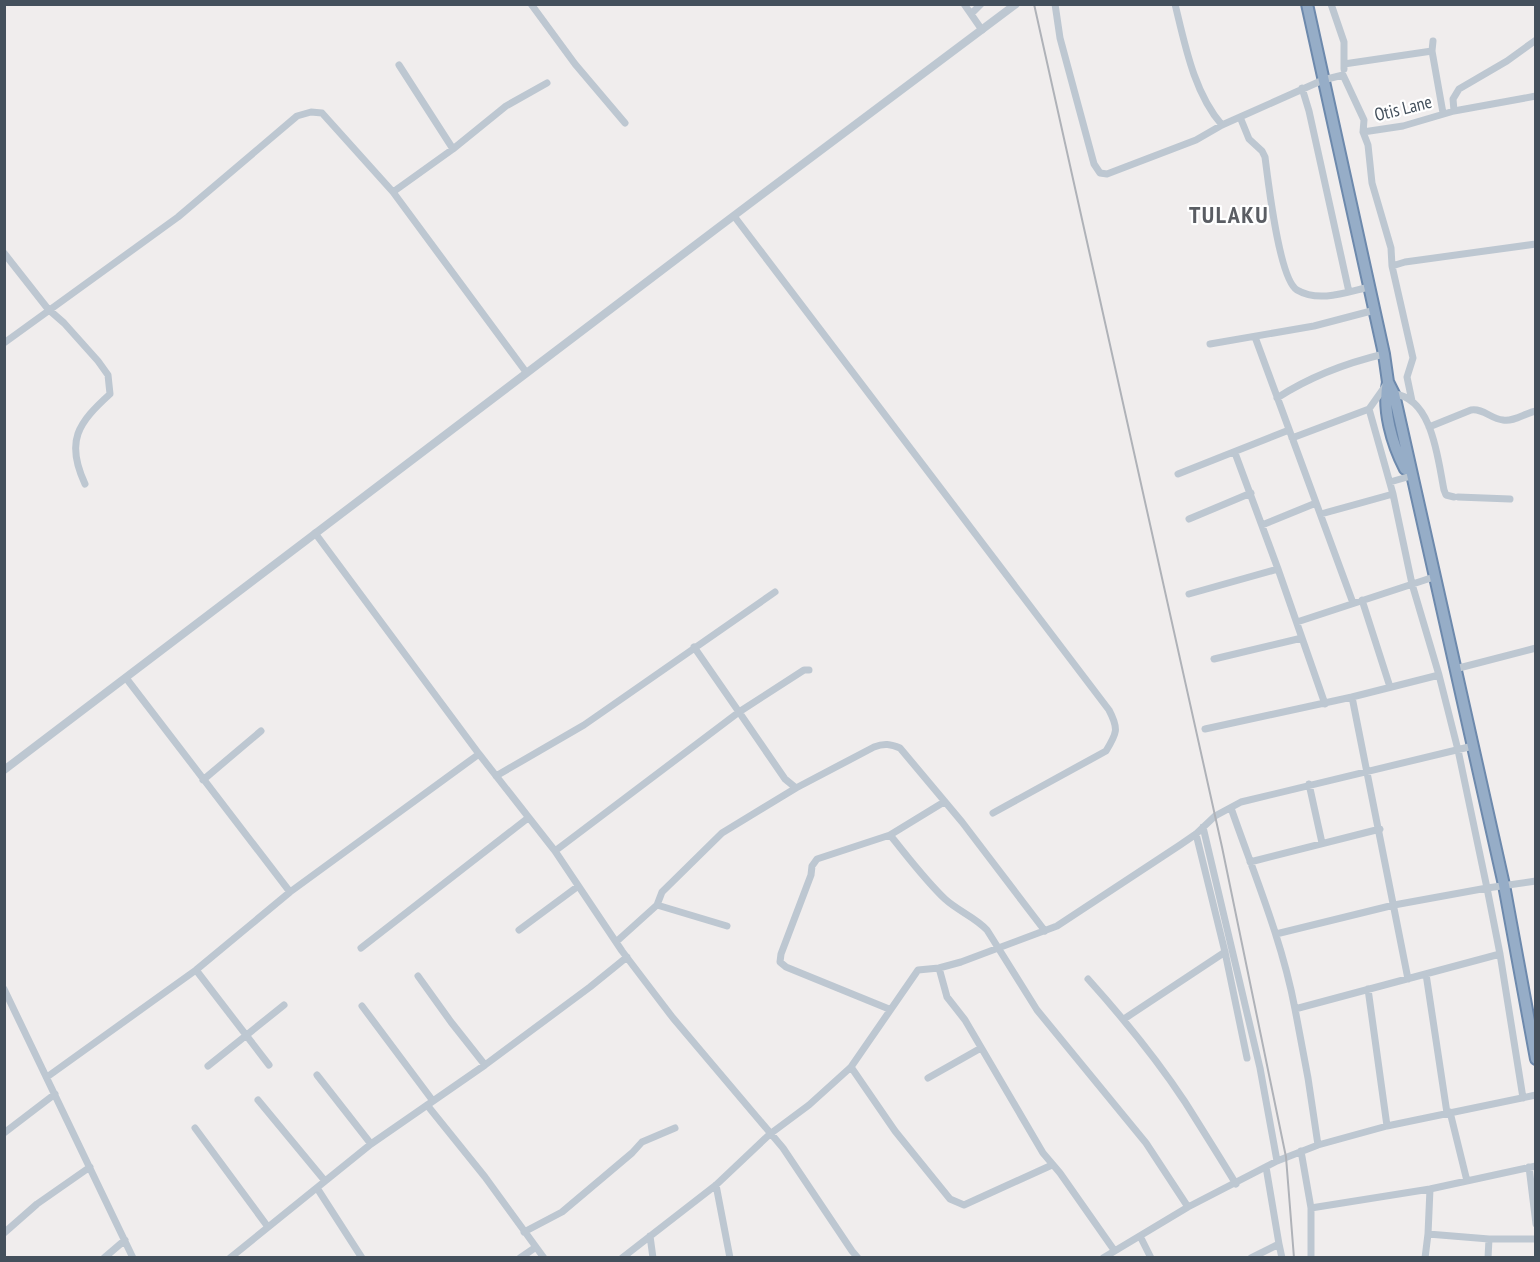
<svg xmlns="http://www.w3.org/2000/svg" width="1540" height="1262" font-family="'PT Sans Narrow',sans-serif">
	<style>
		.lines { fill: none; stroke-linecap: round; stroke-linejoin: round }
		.trunk-casing { stroke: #6d89ac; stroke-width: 14 }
		.minor { stroke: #bdc7d1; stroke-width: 7 }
		.tertiary { stroke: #bdc7d1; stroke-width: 8 }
		.trunk { stroke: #96adc7; stroke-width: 10 }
		.rail { stroke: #afb2b8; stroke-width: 2 }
		.labels { text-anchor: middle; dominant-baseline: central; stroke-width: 4.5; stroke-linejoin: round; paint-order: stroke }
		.street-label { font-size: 18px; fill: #44505c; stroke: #fff }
		.district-label { font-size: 24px; font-weight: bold; letter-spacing: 1.5px; fill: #5a5d63; stroke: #fff }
	</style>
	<rect width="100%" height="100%" fill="#f0eded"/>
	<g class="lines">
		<!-- trunk casing -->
		<g class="trunk-casing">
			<path id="trunk" d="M1307,4L1384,354L1388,382L1394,394L1504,885L1536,1059
				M1388,382C1382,409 1392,444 1405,469"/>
		</g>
		<!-- minor -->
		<path class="minor" d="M531,4L575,64L625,123
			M964,4L982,30
			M1055,4L1060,38L1094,164L1100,173L1107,174L1196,140L1222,125L1323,80L1343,75L1364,120L1363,132L1368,145L1372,183L1391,248L1392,266L1405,262L1536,244
			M1175,4C1185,45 1194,93 1222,125
			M1331,4L1344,42V69
			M971,14L981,4
			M1433,41L1432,51L1443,113
			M1344,64L1432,51
			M399,65L453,149
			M1302,88L1309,111L1349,292
			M1454,111L1536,96
			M1240,117L1249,139L1262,151L1265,157C1268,180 1279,279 1297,290C1319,303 1347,292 1369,287
			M1363,132L1403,126L1454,111L1453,99L1459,89L1507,61L1536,40
			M393,192L453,149L506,106L547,83
			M734,216L1109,710C1119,729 1117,733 1106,751L993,813
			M4,253L48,309L64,323L98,361L108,375L110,394C78,423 65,441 85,484
			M1392,266L1413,358L1407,377L1412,401
			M1255,337L1353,603
			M4,343L178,217L297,116L311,112L322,113L393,192L526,372
			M1210,344L1314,326L1375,310
			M1394,394C1433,398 1438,461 1444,490L1446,495L1454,497
			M1277,398C1311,376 1346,363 1384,354
			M1369,409L1393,494L1412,584L1439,675L1458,750L1487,888L1536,881
			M1429,427L1471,410C1483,408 1491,419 1503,420C1514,422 1525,413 1536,411
			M1292,438L1369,409L1386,385
			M1235,453L1278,569L1325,704
			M1178,474L1289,430
			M1390,482L1411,476
			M1458,497L1510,499
			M1321,514L1393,494
			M1189,519L1251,493
			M1262,525L1316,503
			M315,533L479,754L555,851L622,951L644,980L673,1018L783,1148L852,1251L858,1258
			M1189,594L1278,569
			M1362,600L1390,687
			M1297,622L1434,577
			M1214,659L1302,638
			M1455,669L1536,648
			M126,678L290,892
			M1205,729L1352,697
			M496,776L584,725L775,592
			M203,780L261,731
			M1309,784L1322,843
			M796,788L874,747C884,743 891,744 900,748L962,822L1045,931
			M1231,808C1254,874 1282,940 1295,1009
			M1203,827L1260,1068L1277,1161
			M1196,834L1225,952L1247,1058
			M890,835C908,857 925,880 945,899C958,911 975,917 987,930L1037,1010L1146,1143L1188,1207
			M555,851L739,712L694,647
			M1250,862L1380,829
			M657,905L727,926
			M519,930L577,887
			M1276,934L1394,905L1487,888L1500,954
			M616,942L657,905L662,892L722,833L796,788L785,779L739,712L804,670H809
			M361,948L528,818
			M939,968L947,997L965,1020L1043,1153L1060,1173L1114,1250
			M196,970L269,1065
			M1426,974L1447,1113
			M418,976L451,1022L485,1065
			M1088,979C1123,1018 1156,1058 1185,1102C1202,1129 1219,1156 1236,1184
			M1408,979L1352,697L1439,675
			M4,989L133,1258
			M1368,989L1387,1126
			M362,1006L433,1101
			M889,1009L786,967L780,962L781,954L811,875L812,866L817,859L890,835L944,802
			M1124,1019L1225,952
			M208,1066L284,1005
			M851,1067L895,1131L950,1199L964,1205L1052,1165
			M317,1075L371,1144
			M47,1077L196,970L290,892L479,754
			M928,1078L981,1048
			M258,1100L325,1181
			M427,1105L485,1177L544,1258
			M1450,1112L1467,1181
			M195,1128L268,1227
			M4,1133L55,1094
			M1318,1145L1308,1078L1295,1009L1500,954L1523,1098
			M1301,1151L1311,1208V1258
			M1529,1167L1536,1224
			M716,1185L730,1258
			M317,1188L362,1258
			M1311,1208L1430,1189L1536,1166
			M524,1232L562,1212L632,1153L642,1142L675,1128
			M4,1233L37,1204L90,1167
			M1428,1234L1489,1239H1536
			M650,1236L653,1258
			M1140,1236L1151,1258
			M1279,1244L1282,1258
			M104,1258L125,1240
			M230,1258L371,1144L485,1065L590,987L627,957
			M520,1258L536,1247
			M622,1258L716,1185L770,1134L809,1105L851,1067L918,970L939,968L961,962L1057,926L1180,845L1196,834L1215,816L1241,802L1473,746
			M1103,1258L1188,1207L1277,1161L1318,1145L1387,1126L1536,1095
			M1251,1258L1279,1244L1266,1167
			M1425,1258L1428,1234L1430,1189
			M1488,1258L1489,1239"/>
		<!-- tertiary -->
		<path class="tertiary" d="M4,770C341,513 677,257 1016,4"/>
		<!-- trunk -->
		<use href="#trunk" class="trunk"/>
		<!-- rail -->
		<path class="rail" d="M1034,4L1222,847L1286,1157L1294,1258"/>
	</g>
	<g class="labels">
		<!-- street labels -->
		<g class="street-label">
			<text transform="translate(1403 108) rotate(-14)">Otis Lane</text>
		</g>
		<!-- district labels -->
		<g class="district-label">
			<text x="1229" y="214">TULAKU</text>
		</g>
	</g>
	<!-- border -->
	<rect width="1540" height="1262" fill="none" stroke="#44505c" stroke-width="12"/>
</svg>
